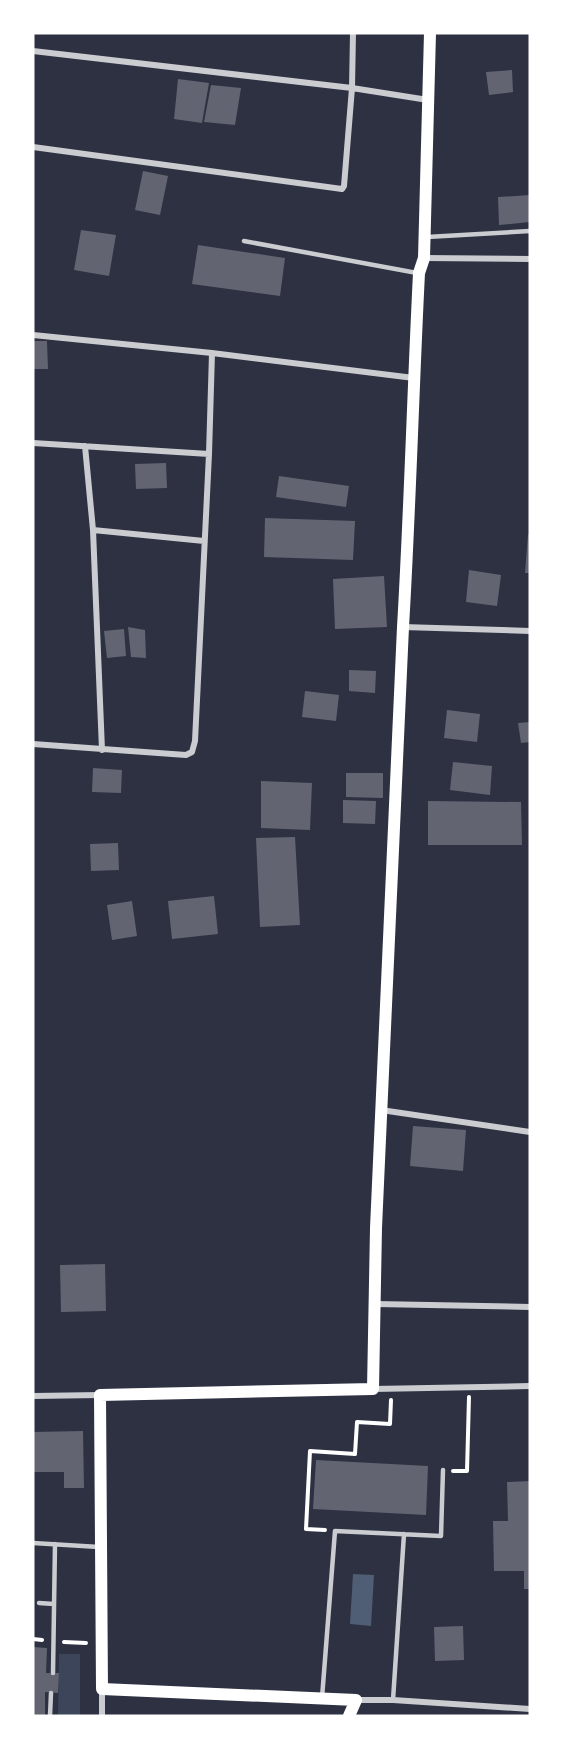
<svg xmlns="http://www.w3.org/2000/svg" width="563" height="1749" font-family="Helvetica,sans-serif">
	<style>
		.green { fill: #3c4559 }
		.water { fill: #4f5d75 }
		.building { fill: #626471 }
		.lines { fill: none; stroke-linecap: round; stroke-linejoin: round }
		.path { stroke: #fff; stroke-width: 4 }
		.service { stroke: #caccd0; stroke-width: 4.5 }
		.minor { stroke: #caccd0; stroke-width: 6 }
		.secondary { stroke: #fff; stroke-width: 12 }
	</style>
	<rect width="100%" height="100%" fill="#2d3142"/>
	<!-- green -->
	<path class="green" d="M59,1654H80V1716H58Z"/>
	<!-- water -->
	<path class="water" d="M353,1574L374,1575L371,1626L350,1624Z"/>
	<!-- building -->
	<path class="building" d="M512,70L513,92L489,95L486,72Z
		M178,79L209,83L202,123L174,119Z
		M211,85L241,88L235,125L204,122Z
		M143,171L168,176L160,215L135,210Z
		M530,195V222L499,225L498,197Z
		M81,230L116,235L109,276L74,270Z
		M198,245L285,258L280,296L192,284Z
		M33,341H47L48,369H33Z
		M166,463L167,488L136,489L135,464Z
		M279,476L349,486L346,507L276,497Z
		M265,518L355,521L353,560L264,557Z
		M528,534H530V573H525Z
		M469,570L501,575L497,606L466,602Z
		M384,576L387,627L335,629L333,579Z
		M128,627L145,630L146,658L131,657Z
		M124,629L126,656L107,658L104,631Z
		M349,670L376,671L375,693L349,691Z
		M305,691L339,695L336,721L302,717Z
		M447,710L480,714L477,742L444,738Z
		M530,722V742L521,743L518,723Z
		M453,762L492,766L490,795L450,790Z
		M93,768L122,770L121,793L92,792Z
		M346,773H383V798L346,797Z
		M261,781L312,783L310,830L261,828Z
		M343,800L376,801L375,824L343,823Z
		M428,801L521,802L522,845H428Z
		M295,837L300,925L260,927L256,838Z
		M118,843L119,870L91,871L90,844Z
		M214,896L218,934L172,939L168,901Z
		M132,901L137,936L112,940L107,905Z
		M413,1126L466,1130L463,1171L410,1166Z
		M105,1264L106,1311L61,1312L60,1265Z
		M83,1431L84,1488H64V1472H33V1432Z
		M316,1460L428,1466L426,1515L313,1509Z
		M530,1481V1589H524V1571H494L493,1521H508L507,1482Z
		M463,1626L464,1660L435,1661L434,1627Z
		M33,1647L47,1648L46,1673H59L58,1693L45,1692V1716H33Z"/>
	<g class="lines">
		<!-- path -->
		<path class="path" d="M453,1471H467L469,1397
			M325,1530L306,1529L310,1451L355,1454L357,1422L390,1424L391,1400
			M33,1639L42,1640
			M64,1642L86,1643"/>
		<!-- service -->
		<path class="service" d="M427,237L530,231
			M244,241L417,273
			M33,1543L99,1547
			M39,1603L54,1604
			M53,1673L55,1544
			M322,1698L335,1531L441,1536L443,1470
			M393,1700L404,1534
			M50,1716L51,1693"/>
		<!-- minor -->
		<path class="minor" d="M33,51L352,88L428,100
			M33,147L342,189L344,186L352,88L353,33
			M424,258L530,259
			M33,335L212,353L414,378
			M33,443L209,454
			M85,446L93,530L102,750
			M93,530L204,541
			M403,627L530,631
			M33,744L186,755L192,752L195,741L209,454L212,353
			M381,1110L530,1132
			M376,1304L530,1307
			M373,1389L530,1386
			M33,1396L100,1395
			M102,1689V1716
			M356,1700H393L530,1709"/>
		<!-- secondary -->
		<path class="secondary" d="M356,1700L102,1689L100,1395L373,1389L376,1228L403,627C410,509 413,391 419,273L424,258L430,33
			M349,1716L356,1700"/>
	</g>
	<!-- border -->
	<rect width="563" height="1749" fill="none" stroke="#ffffff" stroke-width="69"/>
</svg>
